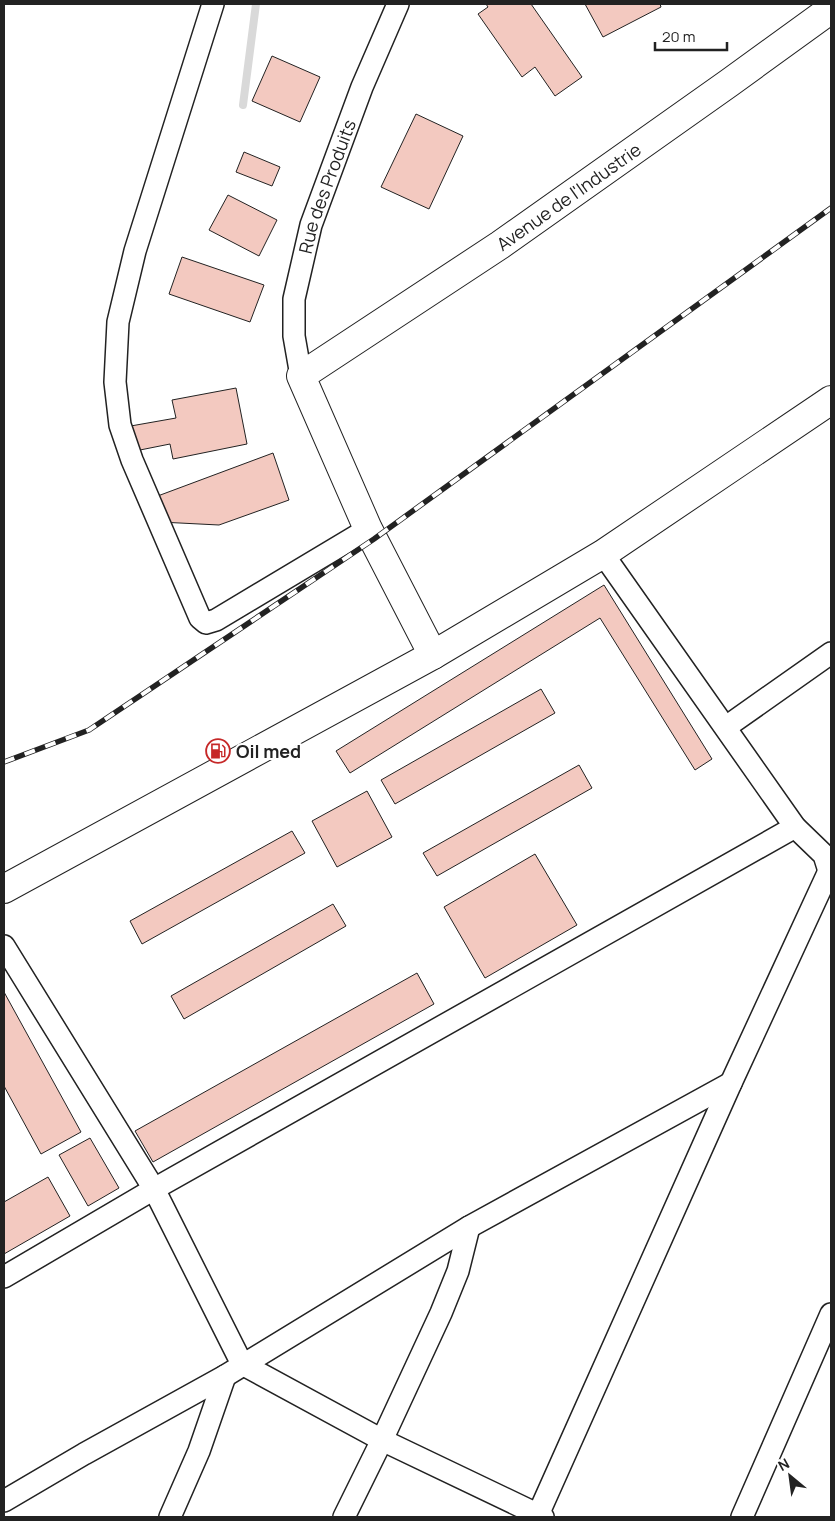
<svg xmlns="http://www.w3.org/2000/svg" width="835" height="1521" font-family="Manrope,sans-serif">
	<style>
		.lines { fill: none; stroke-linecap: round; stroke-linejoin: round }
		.stream { stroke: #d9d9d9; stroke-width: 8 }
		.building { fill: #f3c9c0; stroke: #222 }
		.street-casing { stroke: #222; stroke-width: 24 }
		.secondary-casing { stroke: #222; stroke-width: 30 }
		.highway-casing { stroke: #222; stroke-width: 30 }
		.street { stroke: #fff; stroke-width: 21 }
		.secondary { stroke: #fff; stroke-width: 28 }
		.highway { stroke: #fff; stroke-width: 28 }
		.rail-casing { stroke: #222; stroke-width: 5.5 }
		.rail { stroke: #fff; stroke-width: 4; stroke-dasharray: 11; stroke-linecap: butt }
		.labels { text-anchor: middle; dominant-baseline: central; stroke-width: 4; stroke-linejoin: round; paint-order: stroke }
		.street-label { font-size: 18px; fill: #222; stroke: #fff }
		.poi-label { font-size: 18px; font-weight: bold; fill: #222; stroke: #fff; text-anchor: start }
	</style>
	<rect width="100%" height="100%" fill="#fff"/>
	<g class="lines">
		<!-- stream -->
		<path class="stream" d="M243,105L256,4"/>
	</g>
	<!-- building -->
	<path class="building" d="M486,4H531L582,77L555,96L535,67L522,77L478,14L488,7Z
		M585,4H660L661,7L603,37Z
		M272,56L320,77L300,122L252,101Z
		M416,114L463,136L429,209L381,187Z
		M244,152L280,167L272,186L236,172Z
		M228,195L277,220L259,256L209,230Z
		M182,257L264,285L250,322L169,294Z
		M236,388L247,444L173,459L170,444L130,452L125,427L176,418L172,400Z
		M273,453L289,500L219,525L160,522L155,497Z
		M604,585L712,759L695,770L600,618L350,773L336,751Z
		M541,689L555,713L395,804L381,780Z
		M579,765L592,788L437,876L423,853Z
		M367,791L392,837L337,867L312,821Z
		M292,831L305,853L142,944L130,921Z
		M535,854L577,925L485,978L444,907Z
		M333,904L346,926L184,1019L171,996Z
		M417,973L434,1004L153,1162L135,1131Z
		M4,992L81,1132L41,1154L4,1086Z
		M90,1138L119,1188L88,1206L59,1155Z
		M48,1177L70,1216L4,1254V1202Z"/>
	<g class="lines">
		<!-- street casing -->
		<g class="street-casing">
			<g id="street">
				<path d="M213,4L135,251L118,322L115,382L120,425L132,460L200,618L206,623L216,620L368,529"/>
				<path id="s1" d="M301,376L294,336V299L311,225L362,87L398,4"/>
				<path d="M603,554L795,827L824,855L829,871"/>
				<path d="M726,727L831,653"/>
				<path d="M4,946L154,1189L242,1364L382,1440L543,1517"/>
				<path d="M4,1277L154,1189L795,827"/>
				<path d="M4,1501L84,1454L225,1376L469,1227L731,1083"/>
				<path d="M170,1517L199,1451L225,1376"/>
				<path d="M344,1517L382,1440L441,1313L458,1271L469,1227"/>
				<path d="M537,1517L731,1083L829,871L831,870"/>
				<path d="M742,1517L831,1314"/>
			</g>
		</g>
		<!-- secondary casing -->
		<g class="secondary-casing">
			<g id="secondary">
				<path id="s2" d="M433,655L368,529L301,376L500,245L729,83L831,9"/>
			</g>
		</g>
		<!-- highway casing -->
		<g class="highway-casing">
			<path id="highway" d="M4,889L433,655L603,554L831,400"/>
		</g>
		<!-- street -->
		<use href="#street" class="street"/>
		<!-- secondary -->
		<use href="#secondary" class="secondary"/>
		<!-- highway -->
		<use href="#highway" class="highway"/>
		<!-- rail casing -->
		<g class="rail-casing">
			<path id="rail" d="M4,762L89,730L374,539L831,208"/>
		</g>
		<!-- rail -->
		<use href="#rail" class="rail"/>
	</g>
	<!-- icons -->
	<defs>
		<g id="fuel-ring" transform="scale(1.25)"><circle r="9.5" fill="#fff" stroke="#c62828" stroke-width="1.5"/><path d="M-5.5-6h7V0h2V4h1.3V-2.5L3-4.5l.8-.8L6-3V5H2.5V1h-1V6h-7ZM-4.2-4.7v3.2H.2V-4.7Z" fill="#c62828"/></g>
	</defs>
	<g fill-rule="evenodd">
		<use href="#fuel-ring" x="218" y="751"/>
	</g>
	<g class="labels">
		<!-- street labels -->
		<g class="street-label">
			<text stroke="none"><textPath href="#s1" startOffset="195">Rue des Produits</textPath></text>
			<text stroke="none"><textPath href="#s2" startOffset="631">Avenue de l'Industrie</textPath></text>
		</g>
		<!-- poi labels -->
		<g class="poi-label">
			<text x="236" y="751">Oil med</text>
		</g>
	</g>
	<!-- border -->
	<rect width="835" height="1521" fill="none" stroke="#222222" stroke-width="10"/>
	<!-- north arrow -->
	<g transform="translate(790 1476) rotate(331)" stroke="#ffffff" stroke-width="4" paint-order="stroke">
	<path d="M0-4L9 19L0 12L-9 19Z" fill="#222222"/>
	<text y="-8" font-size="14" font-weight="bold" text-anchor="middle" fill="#222222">N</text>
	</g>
	<!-- scale -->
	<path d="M655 42v8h72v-8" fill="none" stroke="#222222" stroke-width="2.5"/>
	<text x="662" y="42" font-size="15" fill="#222222" stroke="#ffffff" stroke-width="4" paint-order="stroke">20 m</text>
</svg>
